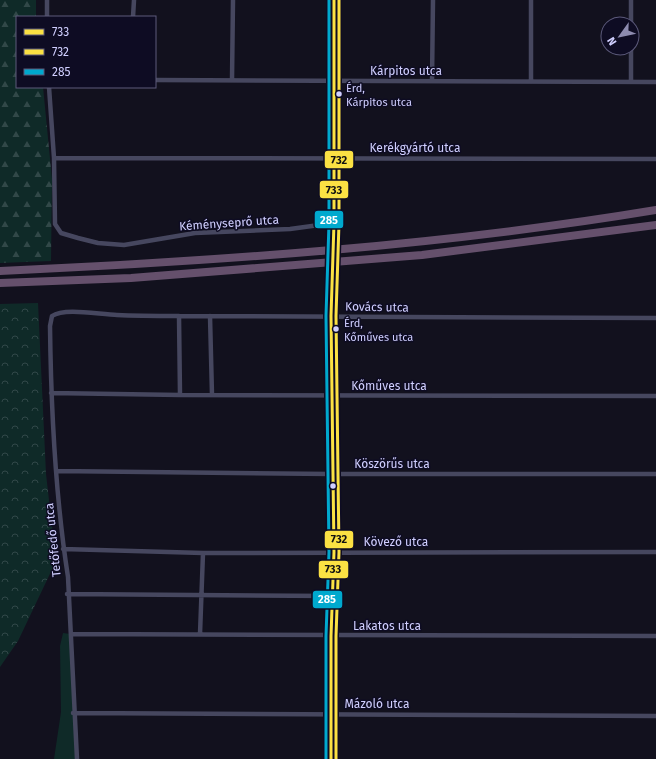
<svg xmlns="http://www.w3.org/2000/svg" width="656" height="759" font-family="'Fira Sans',sans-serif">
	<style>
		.grass { fill: #0f2a28 }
		.forest { fill: url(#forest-firs) }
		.park { fill: url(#park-crowns) }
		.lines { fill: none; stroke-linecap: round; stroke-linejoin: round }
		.minor { stroke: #46475f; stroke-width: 4.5 }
		.tertiary { stroke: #46475f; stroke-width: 6 }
		.motorway { stroke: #65506c; stroke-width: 8 }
		.tertiary-bridge { stroke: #46475f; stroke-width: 6 }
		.bus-1-casing { stroke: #0e0c23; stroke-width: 6 }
		.bus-2-casing { stroke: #0e0c23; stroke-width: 6 }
		.bus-3-casing { stroke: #0e0c23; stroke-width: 6 }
		.bus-1 { stroke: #fbe143; stroke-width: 3 }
		.bus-2 { stroke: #fbe143; stroke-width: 3 }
		.bus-3 { stroke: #00a9ce; stroke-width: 3 }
		.bus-dot { fill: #d0cfff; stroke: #0e0c23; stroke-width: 1.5 }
		.labels { text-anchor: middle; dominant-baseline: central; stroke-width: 3; stroke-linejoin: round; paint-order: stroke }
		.bus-label { font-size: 11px; fill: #d0cfff; stroke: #0e0c23; text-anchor: start }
		.street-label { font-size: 12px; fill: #d0cfff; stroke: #0e0c23 }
		.line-badge { stroke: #0e0c23; stroke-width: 1.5 }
		.badge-label { font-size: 11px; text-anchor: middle; font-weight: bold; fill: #fff }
		.pale-badge-label { font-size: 11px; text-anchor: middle; font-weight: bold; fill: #111 }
	</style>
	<defs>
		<pattern id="forest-firs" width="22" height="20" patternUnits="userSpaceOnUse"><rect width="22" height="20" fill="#0f2a28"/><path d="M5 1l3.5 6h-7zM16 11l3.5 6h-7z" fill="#314848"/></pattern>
		<pattern id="park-crowns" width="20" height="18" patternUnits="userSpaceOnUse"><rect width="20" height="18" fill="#0f2a28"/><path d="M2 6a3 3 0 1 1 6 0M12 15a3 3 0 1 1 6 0" fill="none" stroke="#314848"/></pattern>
	</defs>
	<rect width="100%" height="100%" fill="#12111e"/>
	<!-- grass -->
	<path class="grass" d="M63,633L71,634L77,759H54L61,712L60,646Z"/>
	<!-- forest -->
	<path class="forest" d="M0,0H36V17H17V87H43L52,179L51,261L0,263Z"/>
	<!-- park -->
	<path class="park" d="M38,303L46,474L56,561L18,641L0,667V304Z"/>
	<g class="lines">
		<!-- minor -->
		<path class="minor" d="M47,0V17
			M133,17L134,0
			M631,24V0
			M155,80L656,82
			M232,80L233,0
			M432,81L433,0
			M531,81V0
			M631,82V48
			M49,87L54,158L55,224L61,233L78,238L98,243L124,245L195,233L290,229L334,223
			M54,158L656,159
			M179,316L180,395
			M210,316L212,395
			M51,393L180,395L656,396
			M56,471L331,474H656
			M63,549L203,553L656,552
			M67,594L331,596
			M71,634L656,636
			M200,634L203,553
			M73,713L656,716
			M77,759L68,577C55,494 51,410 50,326L52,316C65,307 101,315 117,315C137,316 158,316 179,316L656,318"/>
		<!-- tertiary -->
		<path class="tertiary" d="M334,223V0
			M331,759V636L334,552L331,395L332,287"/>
		<!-- motorway -->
		<path class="motorway" d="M0,271C219,261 439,246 656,210
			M0,283L131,278L422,255L656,225"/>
		<!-- tertiary-bridge -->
		<path class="tertiary-bridge" d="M332,287L334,223"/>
		<!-- bus-1 casing -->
		<g class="bus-1-casing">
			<path id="bus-1" d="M331,759V636L334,552L331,316L334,223V0"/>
		</g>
		<!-- bus-2 casing -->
		<g class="bus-2-casing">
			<path id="bus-2" d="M336,759V636L339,552L336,316L339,223V0"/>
		</g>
		<!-- bus-3 casing -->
		<g class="bus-3-casing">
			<path id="bus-3" d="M326,759V636L329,552L326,316L329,223V0"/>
		</g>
		<!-- bus-1 -->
		<use href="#bus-1" class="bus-1"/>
		<!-- bus-2 -->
		<use href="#bus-2" class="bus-2"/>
		<!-- bus-3 -->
		<use href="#bus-3" class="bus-3"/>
	</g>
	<!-- markers -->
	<g class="bus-dot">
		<circle cx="339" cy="94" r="3.5"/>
		<circle cx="336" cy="329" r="3.5"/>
		<circle cx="333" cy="486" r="3.5"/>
	</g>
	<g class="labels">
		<!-- bus labels -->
		<g class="bus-label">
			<text x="346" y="88">Érd,<tspan x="346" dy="14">Kárpitos utca</tspan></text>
			<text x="344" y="323">Érd,<tspan x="344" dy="14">Kőműves utca</tspan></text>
		</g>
		<!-- street labels -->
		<g class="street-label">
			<text x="406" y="71">Kárpitos utca</text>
			<text x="415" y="148">Kerékgyártó utca</text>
			<text transform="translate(229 223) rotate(-4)">Kéményseprő utca</text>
			<text transform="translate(377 307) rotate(1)">Kovács utca</text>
			<text x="389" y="386">Kőműves utca</text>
			<text x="392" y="464">Köszörűs utca</text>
			<text transform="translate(53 540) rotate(-96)">Tetőfedő utca</text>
			<text x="396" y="542">Kövező utca</text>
			<text x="387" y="626">Lakatos utca</text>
			<text x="377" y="704">Mázoló utca</text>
		</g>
	</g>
	<g class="line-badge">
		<rect x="324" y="150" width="30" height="19" rx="4" fill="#fbe143"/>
		<rect x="319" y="180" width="30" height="19" rx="4" fill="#fbe143"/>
		<rect x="314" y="210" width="30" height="19" rx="4" fill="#00a9ce"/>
		<rect x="324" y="530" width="30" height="19" rx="4" fill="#fbe143"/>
		<rect x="318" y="560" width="31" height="19" rx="4" fill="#fbe143"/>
		<rect x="312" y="590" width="31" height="19" rx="4" fill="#00a9ce"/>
	</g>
	<g class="badge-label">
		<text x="329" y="224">285</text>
		<text x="327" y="603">285</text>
	</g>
	<g class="pale-badge-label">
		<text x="339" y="164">732</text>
		<text x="334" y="194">733</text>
		<text x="339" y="543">732</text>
		<text x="333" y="573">733</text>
	</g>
	<!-- legend -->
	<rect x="16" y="16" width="140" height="72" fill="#0e0c23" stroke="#5c5a7b"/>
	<rect x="24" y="29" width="20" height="6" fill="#fbe143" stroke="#5c5a7b"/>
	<text x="52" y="36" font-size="12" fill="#d0cfff">733</text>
	<rect x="24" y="49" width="20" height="6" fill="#fbe143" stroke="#5c5a7b"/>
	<text x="52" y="56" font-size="12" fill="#d0cfff">732</text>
	<rect x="24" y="69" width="20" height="6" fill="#00a9ce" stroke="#5c5a7b"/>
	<text x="52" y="76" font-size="12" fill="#d0cfff">285</text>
	<!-- north arrow -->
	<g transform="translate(620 36) rotate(237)"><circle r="19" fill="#0e0c23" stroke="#5c5a7b"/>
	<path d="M0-3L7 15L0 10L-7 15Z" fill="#8e8cb0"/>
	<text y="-6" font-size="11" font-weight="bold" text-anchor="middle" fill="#d0cfff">N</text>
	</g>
</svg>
